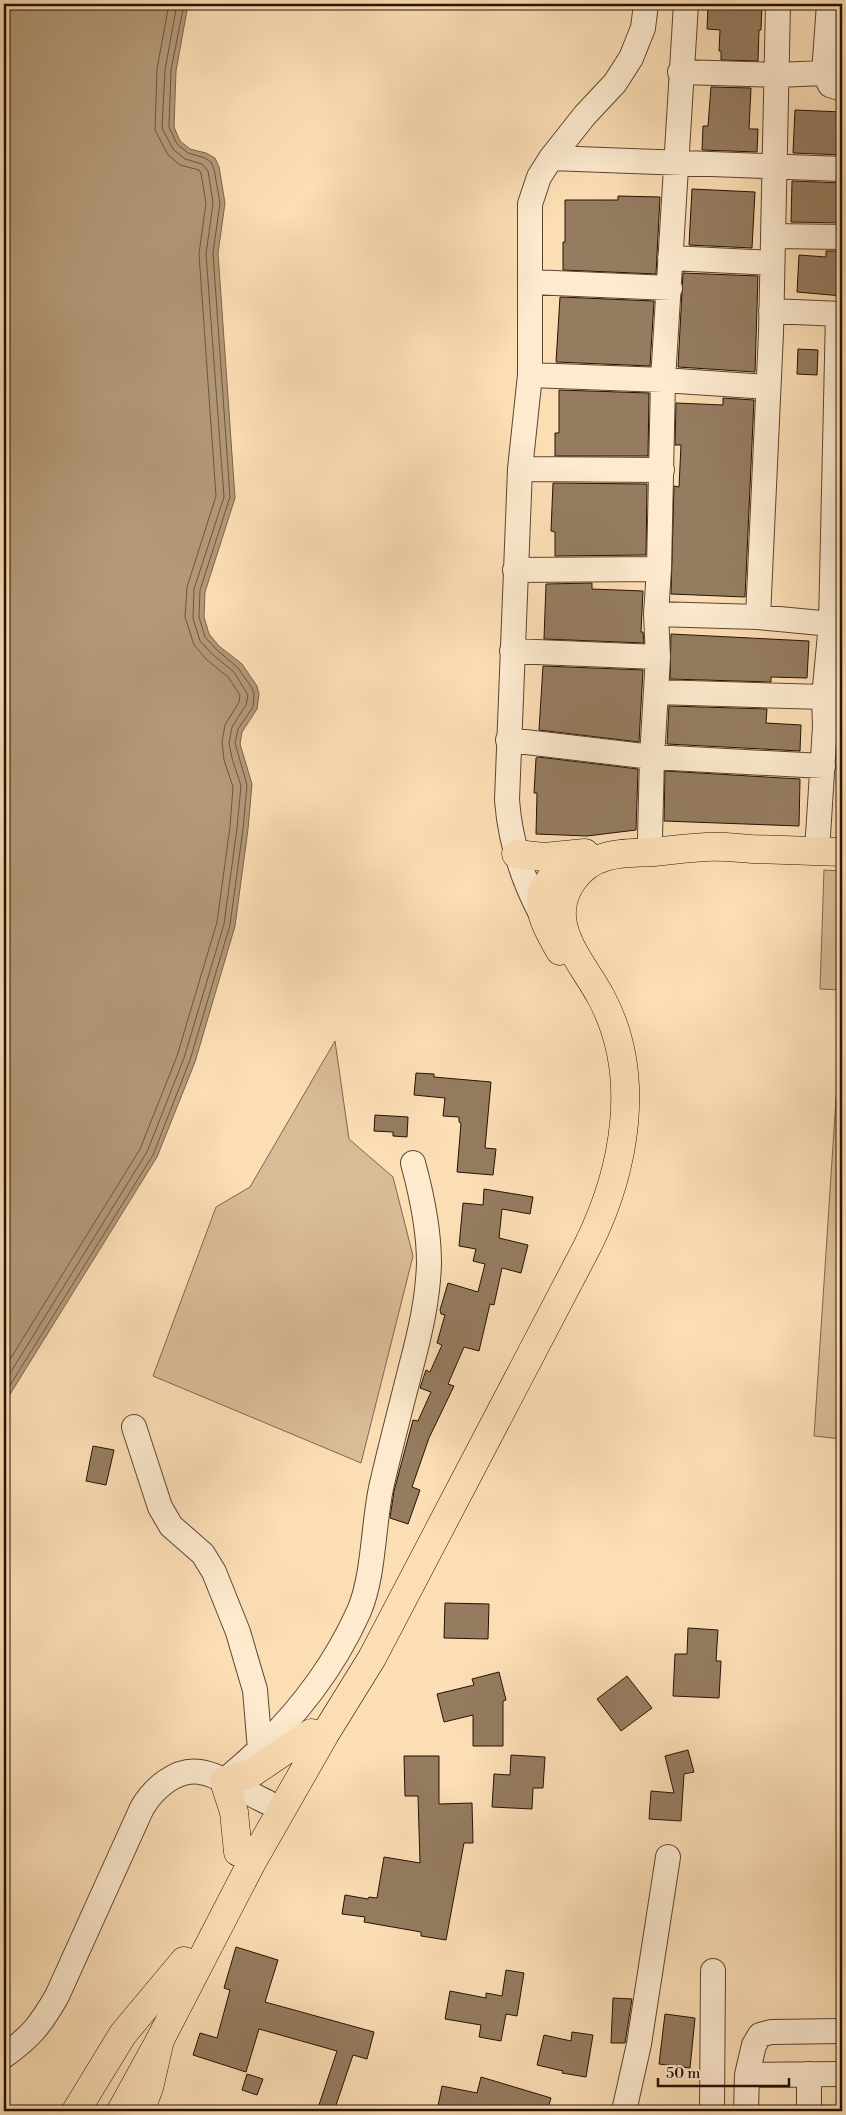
<svg xmlns="http://www.w3.org/2000/svg" width="846" height="2115" font-family="'Libre Bodoni',serif">
	<style>
		.green { fill: #d8bb97; stroke: #7f664d }
		.water { fill: #b39978; stroke: #7b6349 }
		.lines { fill: none; stroke-linecap: round; stroke-linejoin: round }
		.shore { stroke: #6c563e; stroke-width: 1 }
		.building { fill: #957c60; stroke: #261203 }
		.minor-casing { stroke: #5c4530; stroke-width: 26 }
		.major-casing { stroke: #261203; stroke-width: 29 }
		.highway-casing { stroke: #261203; stroke-width: 29 }
		.minor { stroke: #fdeacf; stroke-width: 24 }
		.major { stroke: #fcdeb5; stroke-width: 28 }
		.highway { stroke: #fcdeb5; stroke-width: 28 }
	</style>
	<rect width="100%" height="100%" fill="#fcdeb5"/>
	<filter id="stains"><feTurbulence type="fractalNoise" baseFrequency=".004" numOctaves="4"/><feColorMatrix values="0 0 0 0 .2 0 0 0 0 .09 0 0 0 0 .02 0 0 0 .5 -.17"/></filter>
	<radialGradient id="worn" r=".72"><stop offset=".6" stop-color="#630" stop-opacity="0"/><stop offset="1" stop-color="#630" stop-opacity=".3"/></radialGradient>
	<!-- green -->
	<path class="green" d="M824,870L842,871V990L820,989Z
		M842,1007V1439L814,1436Z
		M335,1041L349,1139L393,1177L413,1256L361,1463L153,1376L216,1207L250,1187Z"/>
	<!-- water -->
	<path class="water" d="M4,4H189L187,10L176,71L174,127L180,141L190,149L206,153L215,158L219,167L225,203L218,253L235,498L205,592L204,617L209,634L219,646L242,664L257,686L259,694L257,709L242,732L240,744L252,784L248,829L235,926L195,1062L157,1157L4,1404Z"/>
	<g class="lines">
		<!-- shore -->
		<path class="shore" d="M4,1369L140,1149L177,1056L217,922L230,827L233,787L224,760L222,742L225,725L239,702L240,695L228,677L207,660L194,645L185,617L187,587L216,496L199,254L206,203L201,173L199,170L180,165L168,155L155,130L157,69L169,4
			M4,1383L147,1152L184,1058L224,924L237,828L241,786L232,758L229,743L232,727L246,705L248,695L234,672L212,654L200,641L193,618L194,589L224,497L206,254L213,203L208,171L202,164L185,159L173,149L162,128L165,70L177,4
			M4,1395L153,1155L190,1060L230,925L243,829L247,785L235,743L238,729L253,707L254,694L252,688L238,668L216,649L205,637L199,617L200,590L230,497L213,253L220,203L214,169L211,162L205,158L188,153L177,144L169,127L171,70L184,4"/>
	</g>
	<!-- building -->
	<path class="building" d="M708,4H762L761,30H759L758,61L721,60V51H719L720,30L707,29Z
		M711,87L751,88L749,129H758L757,152L702,150L703,126H708Z
		M795,110L842,112V155L793,153Z
		M792,181L842,183V223L791,222Z
		M692,189L755,192L752,248L689,245Z
		M618,196L660,197L656,274L563,270V242H565V200H618Z
		M826,251H842V296L797,292L799,255L826,257Z
		M683,273L758,276L755,372L678,367Z
		M560,297L654,301L650,366L556,362Z
		M798,349L818,350L817,375L797,374Z
		M559,390L649,393L648,456H555V433H559Z
		M723,398L754,400L745,597L671,594L674,486L679,487L681,445H675L676,403L723,405Z
		M553,483L647,484L646,555L555,556V532L551,531Z
		M592,583V589L643,591L641,632H643L644,643L544,639L546,584Z
		M671,634L809,641L807,678L771,677V682L670,679Z
		M543,666L643,670L639,742L539,730Z
		M669,706L767,709L766,723L801,725L800,751L667,744Z
		M538,757L638,769L636,830L587,836L536,834L537,793H534L536,758Z
		M665,771L800,779L799,826L664,821Z
		M416,1073L434,1074V1077L491,1082L485,1148L496,1149L493,1175L457,1172L461,1123L459,1122V1117L443,1116L445,1098L414,1095Z
		M375,1115L408,1117L407,1137L393,1136V1132L374,1131Z
		M484,1189L533,1197L530,1214L502,1209L499,1238L528,1245L521,1273L502,1268L494,1305L490,1304L479,1351L464,1347L448,1384L454,1386L429,1438L412,1487L420,1490L408,1524L390,1518L394,1491L413,1420L418,1421L431,1392L420,1388L426,1370L430,1372L442,1345L437,1343L445,1315L441,1314L440,1310L448,1283L478,1292L485,1264L473,1261L476,1249L459,1246L463,1203L483,1205Z
		M93,1446L114,1450L106,1485L86,1481Z
		M445,1603L489,1604L488,1639L444,1638Z
		M688,1628L718,1630L716,1661H721L719,1698L673,1696L675,1654H687Z
		M499,1672L506,1700L503,1701V1746H473V1715L444,1722L437,1694L474,1685L472,1679Z
		M627,1676L652,1708L621,1731L597,1699Z
		M688,1750L694,1772L684,1774L681,1821L649,1819L651,1791L674,1793L665,1756Z
		M511,1755L545,1757L543,1788H533L532,1809L492,1807L494,1774L510,1775Z
		M404,1756H439V1804L472,1803L473,1843H464L446,1940L421,1936V1932L364,1922L365,1917L342,1914L345,1895L368,1899L369,1897L377,1898L384,1857L420,1863L418,1796H405Z
		M236,1947L278,1960L265,2002L374,2032L367,2059L353,2055L334,2111H317L337,2051L259,2029L246,2072L193,2055L200,2033L217,2038L230,1990L224,1988Z
		M506,1970L524,1973L517,2016L506,2014L501,2041L479,2037L481,2025L445,2019L450,1991L486,1998V1993L502,1996Z
		M613,1998L632,1999L625,2043H611Z
		M665,2014L695,2018L690,2068L659,2064Z
		M572,2032L593,2035L586,2077L562,2073L563,2071L537,2065L544,2035L571,2041Z
		M247,2074L263,2079L257,2095L242,2090Z
		M481,2077L551,2098L547,2111H437L442,2086L477,2093Z"/>
	<g class="lines">
		<!-- minor casing -->
		<g class="minor-casing">
			<path id="minor" d="M680,72L777,75L824,73L829,4
				M824,73L830,85L842,89
				M551,158L842,169
				M774,236L842,237
				M670,258L772,263
				M531,282L670,288
				M771,311L842,314
				M530,375L663,380L768,387
				M520,469L662,470
				M515,570L659,569
				M656,614L758,617L842,625
				M758,617L771,333L778,4
				M512,651L658,657
				M656,692L824,697
				M508,740L652,757L823,766
				M650,838L652,757L658,657L656,614L659,569L663,380L686,4
				M817,851L825,726L824,697L831,624L838,314
				M541,914C522,878 510,841 507,800L520,469L530,375V204L539,177L551,158L585,115L615,83L631,58L643,28L646,4
				M134,1427L160,1507L171,1526L203,1554L214,1572L238,1632L255,1690L260,1750
				M230,1776C285,1730 330,1676 359,1611C374,1576 373,1526 381,1488C390,1448 401,1407 411,1367C420,1333 428,1299 429,1263C429,1229 422,1196 413,1163
				M4,2056C31,2037 41,2024 57,1996L142,1808C153,1789 176,1768 200,1772C218,1774 249,1794 267,1802
				M809,2074V2111
				M747,2075L842,2074
				M624,2111L639,2044L668,1857
				M712,2111L713,1971
				M746,2111L747,2075L754,2045L760,2035L771,2032L842,2031"/>
		</g>
		<!-- major casing -->
		<g class="major-casing">
			<path id="major" d="M516,854L544,857L585,853
				M560,951C533,905 530,887 580,856
				M238,1852L234,1812L224,1781L252,1773L311,1733
				M121,2111L160,2040L252,1862L325,1734L372,1658L588,1245C625,1170 643,1075 601,997C588,972 564,946 562,917C560,890 580,864 605,857C620,852 637,853 654,852C671,850 689,848 706,847C721,846 737,848 752,849C782,850 812,851 842,852"/>
		</g>
		<!-- highway casing -->
		<g class="highway-casing">
			<path id="highway" d="M76,2111L123,2034L184,1961
				M140,2111L149,2088L160,2040"/>
		</g>
		<!-- minor -->
		<use href="#minor" class="minor"/>
		<!-- major -->
		<use href="#major" class="major"/>
		<!-- highway -->
		<use href="#highway" class="highway"/>
	</g>
	<!-- margin -->
	<rect width="846" height="2115" fill="none" stroke="#fcdeb5" stroke-width="20"/>
	<rect x="5" y="5" width="836" height="2105" fill="none" stroke="#261203" stroke-width="2.5"/>
	<rect x="10" y="10" width="826" height="2095" fill="none" stroke="#261203"/>
	<!-- scale -->
	<path d="M658 2078v8h131v-8" fill="none" stroke="#261203" stroke-width="2.5"/>
	<text x="666" y="2078" font-size="15" fill="#261203" stroke="#fdeacf" stroke-width="4" paint-order="stroke">50 m</text>
	<rect width="100%" height="100%" filter="url(#stains)"/>
	<rect width="100%" height="100%" fill="url(#worn)"/>
</svg>
